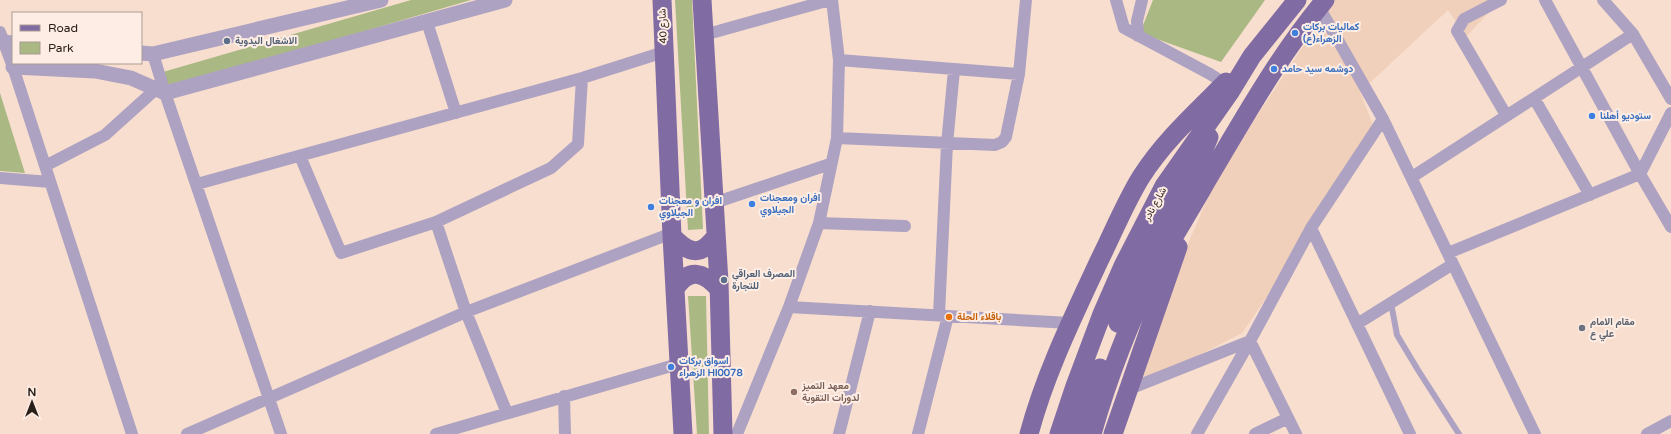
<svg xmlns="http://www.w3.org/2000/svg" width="1671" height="434" font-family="'Varela Round',Vazirmatn,sans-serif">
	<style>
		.built { fill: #f0d0bb }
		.green { fill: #aab983 }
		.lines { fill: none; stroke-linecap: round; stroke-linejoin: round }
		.service { stroke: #aea2c2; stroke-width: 6 }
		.minor { stroke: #aea2c2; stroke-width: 12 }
		.tertiary { stroke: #aea2c2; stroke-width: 15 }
		.primary { stroke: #816ba3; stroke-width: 19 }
		.shop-dot { fill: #3f7fe0; stroke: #fdede4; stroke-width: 1.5 }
		.service-dot { fill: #5c6f8a; stroke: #fdede4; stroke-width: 1.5 }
		.food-dot { fill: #e8710a; stroke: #fdede4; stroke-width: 1.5 }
		.worship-dot { fill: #6b7280; stroke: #fdede4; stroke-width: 1.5 }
		.education-dot { fill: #8d6e63; stroke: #fdede4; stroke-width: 1.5 }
		.labels { text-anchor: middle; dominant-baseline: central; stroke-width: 4; stroke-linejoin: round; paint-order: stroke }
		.street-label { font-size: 10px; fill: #2a201a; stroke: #fdede4 }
		.shop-label { font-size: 10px; font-weight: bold; fill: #366cbe; stroke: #fdede4; text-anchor: start }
		.service-label { font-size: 10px; font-weight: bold; fill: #4e5e75; stroke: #fdede4; text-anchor: start }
		.food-label { font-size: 10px; font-weight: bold; fill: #c56008; stroke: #fdede4; text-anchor: start }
		.worship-label { font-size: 10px; font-weight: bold; fill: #5b616d; stroke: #fdede4; text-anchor: start }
		.education-label { font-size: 10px; font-weight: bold; fill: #785e54; stroke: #fdede4; text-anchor: start }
	</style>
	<rect width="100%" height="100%" fill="#f8dece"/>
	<!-- built -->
	<path class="built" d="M1334,0H1500L1466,37L1448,10L1360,92L1378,137L1242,333L1124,394L1217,176Z"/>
	<!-- green -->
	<path class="green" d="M411,0H471L170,88L163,72Z
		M675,0H692L703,229L688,230Z
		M1153,0H1265L1221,62L1140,33Z
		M0,93L25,173L0,171Z
		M688,296H706L709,434H697Z"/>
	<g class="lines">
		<!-- service -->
		<path class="service" d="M1391,303L1397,335L1418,370L1459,434"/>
		<!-- minor -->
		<path class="minor" d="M1116,0L1124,28L1210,74L1224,83L1231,85
			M1501,0L1464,19L1457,31L1506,115
			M1545,0L1640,174L1671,227
			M1319,7L1383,119L1535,434
			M427,22L456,113
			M0,32L13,67L132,434
			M1633,34L1671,99
			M704,35L830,0
			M1138,36L1137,21L1142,0
			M153,54L165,93L281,434
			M839,60L1019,74
			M1534,98L1590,195
			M837,138L995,145L1002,142L1006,137L1019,74L1026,0
			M300,156L341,253L436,222L551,168L578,144L582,78
			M45,166L105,135L156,89
			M1412,177L1633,34L1603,0
			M0,178L50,182
			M197,184L582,78L664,52
			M714,203L830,164
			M436,222L466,312L507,413
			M819,223L905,226
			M1311,228L1410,434
			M1448,253L1640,174L1671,113
			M789,307L1070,323
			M939,315L947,144L954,70
			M1357,324L1453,264
			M1127,390L1250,341L1296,434
			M564,396L565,434
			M187,434L466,312L672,233
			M436,434L678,364
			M737,434L789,307L819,223L837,138L839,60L832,0
			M839,434L870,311
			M918,434L948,316
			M1197,434L1250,341L1311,228L1383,119
			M1255,434L1288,418
			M1647,434L1671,421"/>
		<!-- tertiary -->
		<path class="tertiary" d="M3,42L13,43
			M141,53L153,54L381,0
			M13,67L95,71L131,78L165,93L505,0"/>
		<!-- primary -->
		<path class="primary" d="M662,0L672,236L683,434
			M702,0L719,282L723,434
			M672,236C688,253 700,258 716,236
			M675,289C689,267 704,272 719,289
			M1118,323L1155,240L1201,156L1209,137
			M1029,434C1045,374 1073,317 1099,261C1113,233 1125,203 1141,177C1164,141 1196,112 1226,82
			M1059,434L1075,386L1102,314L1123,266L1164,186L1230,92L1252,56L1297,0
			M1078,434L1100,368
			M1092,434C1108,377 1130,321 1156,268C1172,238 1190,211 1206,182C1243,120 1279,55 1325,0
			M1113,434L1178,247"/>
	</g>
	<!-- markers -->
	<g class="shop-dot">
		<circle cx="1295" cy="33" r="4"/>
		<circle cx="1274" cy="69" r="4"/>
		<circle cx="1592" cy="116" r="4"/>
		<circle cx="752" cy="204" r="4"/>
		<circle cx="651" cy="207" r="4"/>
		<circle cx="671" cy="367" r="4"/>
	</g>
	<g class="service-dot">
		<circle cx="227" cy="41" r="4"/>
		<circle cx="724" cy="280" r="4"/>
	</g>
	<circle class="food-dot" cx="949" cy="317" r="4"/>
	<circle class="worship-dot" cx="1582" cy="328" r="4"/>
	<circle class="education-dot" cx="794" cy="392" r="4"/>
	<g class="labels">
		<!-- street labels -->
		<g class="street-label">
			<text transform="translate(663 26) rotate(-92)">شارع 40</text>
			<text transform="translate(1155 204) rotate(-61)">شارع نادر</text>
		</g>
		<!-- shop labels -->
		<g class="shop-label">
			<text x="1303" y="27">كماليات بركات<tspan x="1303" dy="12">الزهراء(ع)</tspan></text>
			<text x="1282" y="69">دوشمه سيد حامد</text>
			<text x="1600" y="116">ستوديو أهلنا</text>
			<text x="760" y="198">افران ومعجنات<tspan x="760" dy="12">الجيلاوي</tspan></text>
			<text x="659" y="201">افران و معجنات<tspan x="659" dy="12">الجيلاوي</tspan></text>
			<text x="679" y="361">اسواق بركات<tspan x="679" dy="12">الزهراء Hl0078</tspan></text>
		</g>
		<!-- service labels -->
		<g class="service-label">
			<text x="235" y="41">الاشغال اليدوية</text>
			<text x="732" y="274">المصرف العراقي<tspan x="732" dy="12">للتجارة</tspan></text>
		</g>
		<!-- food labels -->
		<g class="food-label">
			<text x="957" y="317">باقلاء الحلة</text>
		</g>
		<!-- worship labels -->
		<g class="worship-label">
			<text x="1590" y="322">مقام الامام<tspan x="1590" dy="12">علي ع</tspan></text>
		</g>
		<!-- education labels -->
		<g class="education-label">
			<text x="802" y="386">معهد التميز<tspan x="802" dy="12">لدورات التقوية</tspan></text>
		</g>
	</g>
	<!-- legend -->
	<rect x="12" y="12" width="130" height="52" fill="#fdede4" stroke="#a99b93"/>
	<rect x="20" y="25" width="20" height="6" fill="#816ba3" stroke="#a99b93"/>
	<text x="48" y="32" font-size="12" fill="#2a201a">Road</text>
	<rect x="20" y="42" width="20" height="12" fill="#aab983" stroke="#a99b93"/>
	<text x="48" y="52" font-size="12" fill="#2a201a">Park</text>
	<!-- north arrow -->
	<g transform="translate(32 402)" stroke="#fdede4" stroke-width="3" paint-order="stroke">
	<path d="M0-3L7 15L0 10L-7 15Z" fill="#2a201a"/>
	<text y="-6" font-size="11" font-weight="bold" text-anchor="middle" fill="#2a201a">N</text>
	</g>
</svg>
